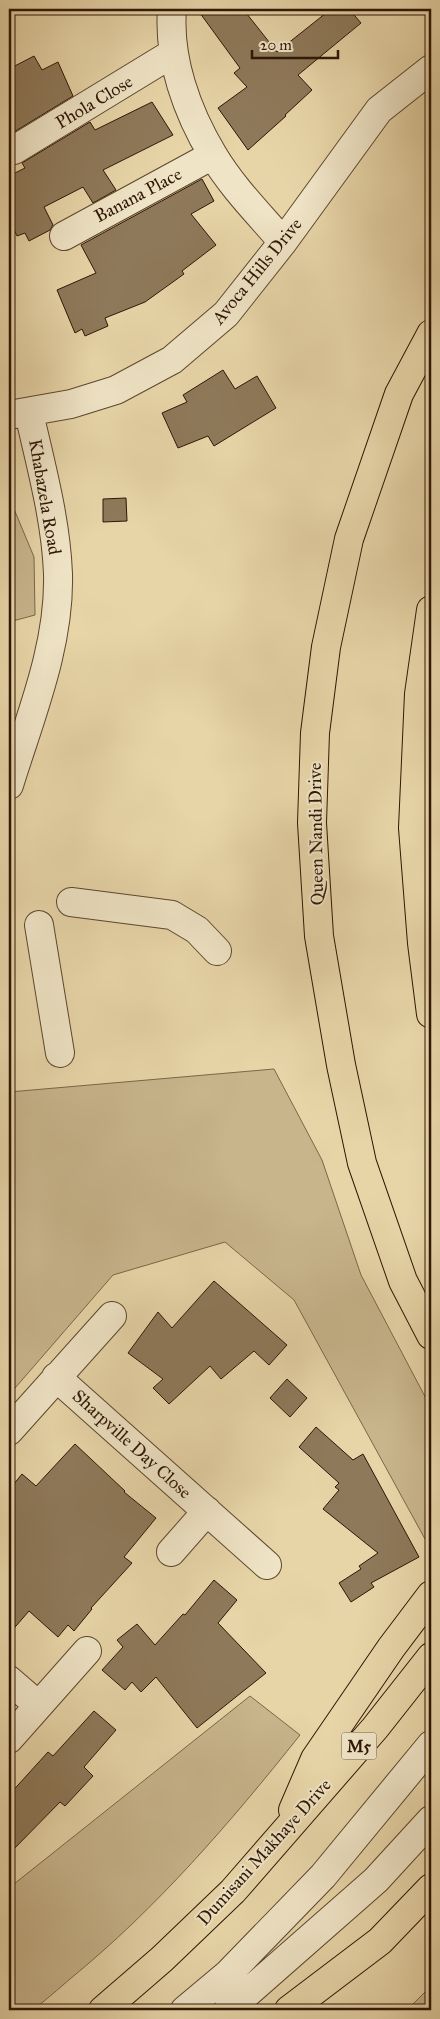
<svg xmlns="http://www.w3.org/2000/svg" width="440" height="2019" font-family="'IM FELL Great Primer',serif">
	<style>
		.green { fill: #c8b58c; stroke: #7b6649 }
		.building { fill: #8e795a; stroke: #2e1606 }
		.lines { fill: none; stroke-linecap: round; stroke-linejoin: round }
		.minor-casing { stroke: #5c462e; stroke-width: 30 }
		.major-casing { stroke: #2e1606; stroke-width: 30 }
		.minor { stroke: #efe4c6; stroke-width: 28 }
		.major { stroke: #e7d5a8; stroke-width: 28 }
		.labels { text-anchor: middle; dominant-baseline: central; stroke-width: 4; stroke-linejoin: round; paint-order: stroke }
		.shield { fill: #efe4c6; stroke: #685440; stroke-width: 1 }
		.shield-label { font-size: 16px; font-weight: bold; fill: #2e1606 }
		.street-label { font-size: 18px; fill: #2e1606; stroke: #efe4c6 }
	</style>
	<rect width="100%" height="100%" fill="#e7d5a8"/>
	<filter id="stains"><feTurbulence type="fractalNoise" baseFrequency=".004" numOctaves="4"/><feColorMatrix values="0 0 0 0 .2 0 0 0 0 .09 0 0 0 0 .02 0 0 0 .5 -.17"/></filter>
	<radialGradient id="worn" r=".72"><stop offset=".6" stop-color="#630" stop-opacity="0"/><stop offset="1" stop-color="#630" stop-opacity=".3"/></radialGradient>
	<!-- green -->
	<path class="green" d="M9,497L34,557L35,615L9,622Z
		M274,1069L322,1160L361,1275L431,1408V1526L425,1539L294,1300L225,1242L113,1275L9,1395V1092Z
		M250,1696L300,1735C230,1823 157,1908 70,1979C63,1985 38,2007 32,2010C26,2012 15,2010 9,2010V1888Z
		M431,1986V2010H407Z"/>
	<!-- building -->
	<path class="building" d="M197,9H243L277,52L331,9H349L361,23L298,75L312,90L285,115L286,116L248,150L218,108L247,87L234,73L240,68Z
		M34,56L42,70L58,62L73,96L9,135V69Z
		M152,102L173,135L103,170L116,190L93,203L83,187L44,207L53,225L50,230L29,241L25,233L17,236L9,219V176L25,168L22,163L90,122L95,130Z
		M202,179L214,201L191,214L216,245L182,271L184,274L145,302L105,318L108,326L85,336L82,329L75,333L57,290L96,273L81,245Z
		M223,370L235,389L257,376L276,408L214,446L208,436L178,448L162,413L187,402L183,395Z
		M126,498L127,521L103,522V499Z
		M214,1281L287,1345L269,1365L254,1351L221,1379L210,1366L169,1404L153,1388L163,1379L128,1353L158,1312L172,1328Z
		M287,1379L307,1398L290,1417L270,1398Z
		M316,1427L353,1460L363,1454L419,1557L371,1583L374,1587L351,1602L339,1583L361,1569L359,1566L378,1553L323,1509L339,1490L335,1487L339,1483L299,1447Z
		M75,1444L125,1491L124,1492L156,1518L124,1557L132,1563L91,1608L92,1609L74,1631L68,1625L58,1637L29,1611L9,1634V1490L22,1474L36,1486Z
		M214,1580L237,1600L218,1623L266,1673L197,1728L156,1677L141,1692L132,1682L125,1690L102,1670L123,1647L117,1640L137,1624L155,1645L183,1614L185,1615Z
		M94,1711L116,1730L84,1767L93,1776L65,1806L60,1802L9,1854V1795L48,1752L53,1756Z"/>
	<g class="lines">
		<!-- minor casing -->
		<g class="minor-casing">
			<path id="minor" d="M172,9C168,59 187,112 213,155C232,187 259,214 283,242
				M14,150L173,53
				M64,236L213,155
				M9,415L71,404L116,390L172,360L226,314L283,242L379,110L431,69
				M9,785C30,717 60,646 58,574C56,520 41,466 29,413
				M71,902L172,915L197,930L217,951
				M39,925L60,1053
				M56,1377L267,1565
				M9,1431L112,1316
				M171,1552L207,1511
				M9,1680L38,1705
				M9,1739L87,1651
				M185,2010L228,1974L323,1876L431,1745
				M228,2010L376,1880L431,1820"/>
		</g>
		<!-- major casing -->
		<g class="major-casing">
			<path id="major" d="M431,334L399,394L349,539L326,647L315,733L312,823L319,936L341,1065L362,1163L403,1281L431,1335
				M431,610L419,694L413,828L422,943L431,1014
				M293,1810L315,1759L391,1648L431,1595
				M103,2010L162,1959L233,1891L375,1728L431,1657
				M289,2010L380,1941L431,1888"/>
		</g>
		<!-- minor -->
		<use href="#minor" class="minor"/>
		<!-- major -->
		<use href="#major" class="major"/>
	</g>
	<g class="labels">
		<!-- shield labels -->
		<rect class="shield" x="341.5" y="1732.5" width="35" height="27" rx="4"/>
		<g class="shield-label">
			<text x="359" y="1746">M5</text>
		</g>
		<!-- street labels -->
		<g class="street-label">
			<text transform="translate(94 102) rotate(-31)">Phola Close</text>
			<text transform="translate(138 195) rotate(-28)">Banana Place</text>
			<text transform="translate(257 271) rotate(-51)">Avoca Hills Drive</text>
			<text transform="translate(45 497) rotate(80)">Khabazela Road</text>
			<text transform="translate(316 834) rotate(-91)">Queen Nandi Drive</text>
			<text transform="translate(132 1444) rotate(42)">Sharpville Day Close</text>
			<text transform="translate(264 1852) rotate(-48)">Dumisani Makhaye Drive</text>
		</g>
	</g>
	<!-- margin -->
	<rect width="440" height="2019" fill="none" stroke="#e7d5a8" stroke-width="30"/>
	<rect x="10" y="10" width="420" height="1999" fill="none" stroke="#2e1606" stroke-width="2.5"/>
	<rect x="15" y="15" width="410" height="1989" fill="none" stroke="#2e1606"/>
	<!-- scale -->
	<path d="M252 50v8h86v-8" fill="none" stroke="#2e1606" stroke-width="2.5"/>
	<text x="260" y="50" font-size="15" fill="#2e1606" stroke="#efe4c6" stroke-width="4" paint-order="stroke">20 m</text>
	<rect width="100%" height="100%" filter="url(#stains)"/>
	<rect width="100%" height="100%" fill="url(#worn)"/>
</svg>
